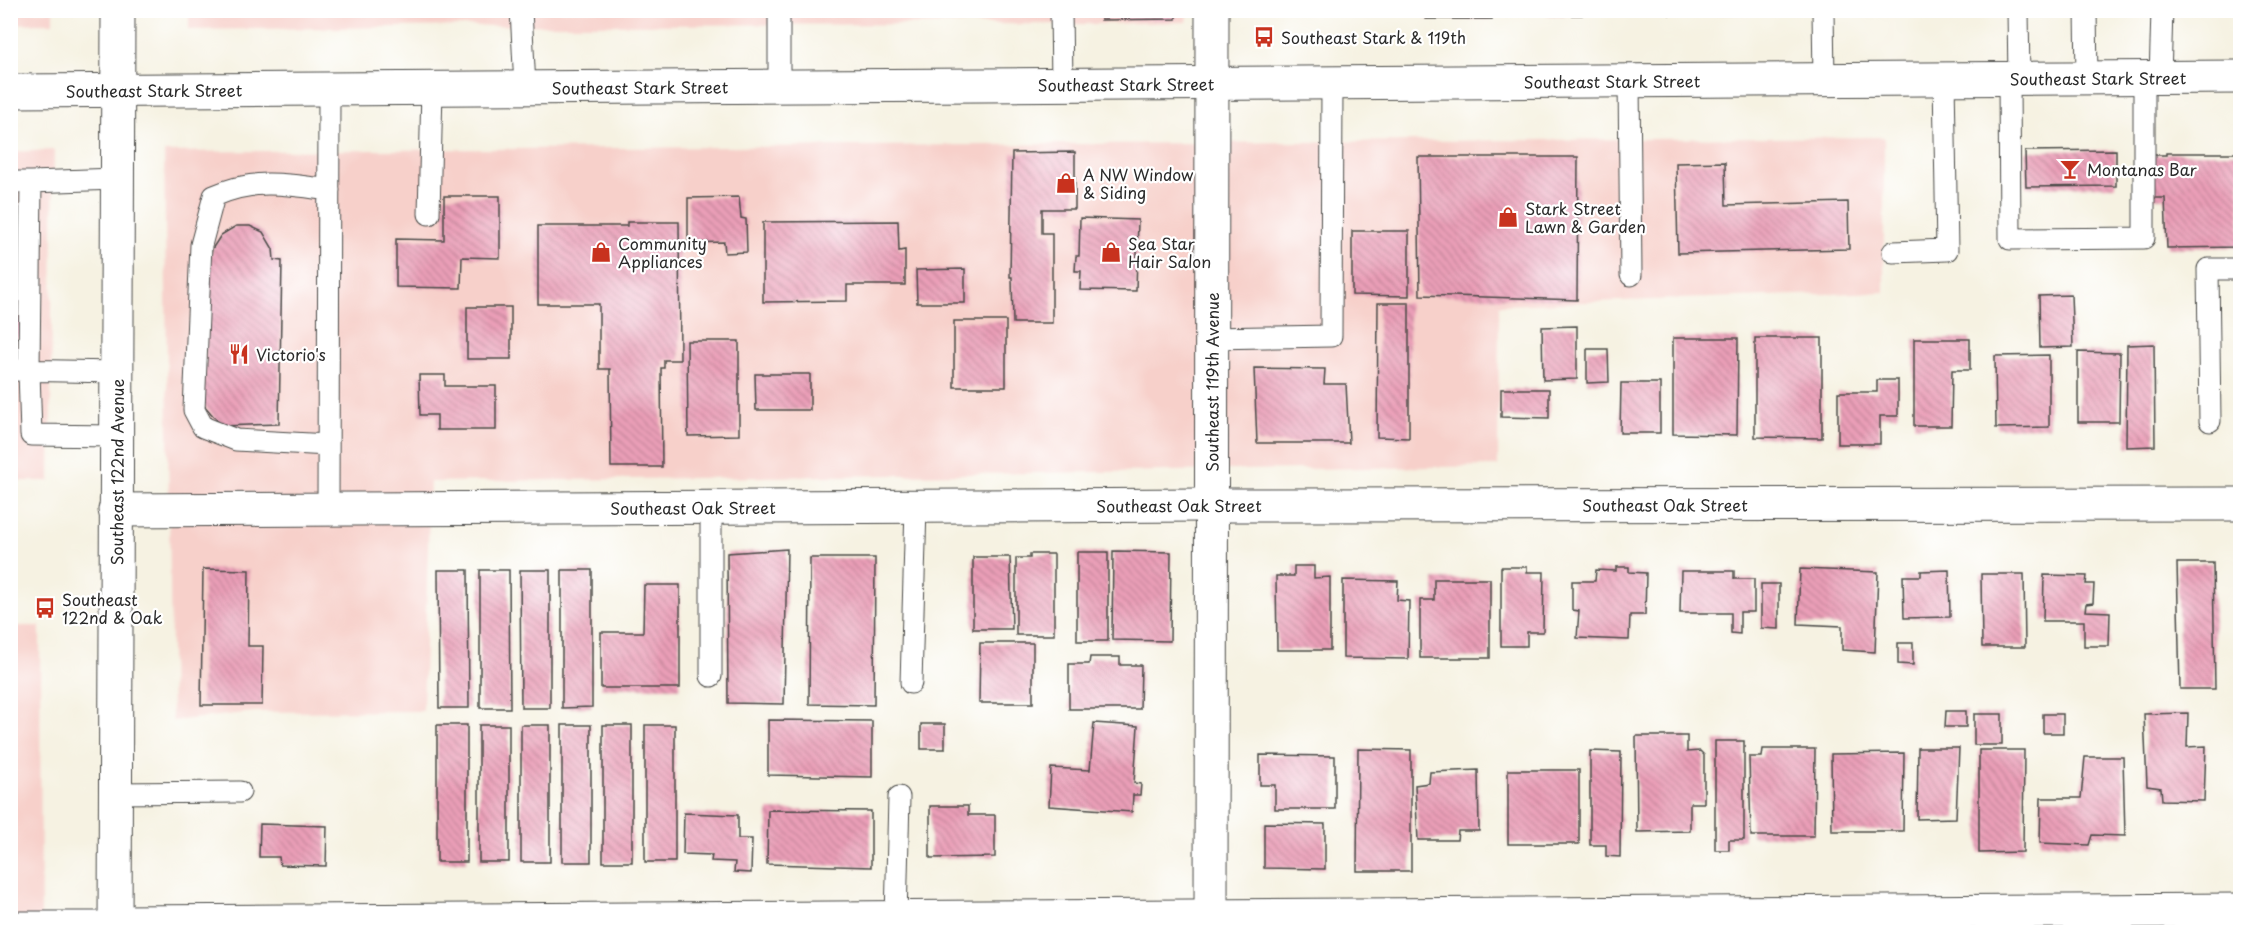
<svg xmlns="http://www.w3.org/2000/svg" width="2251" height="943" font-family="'Playpen Sans',sans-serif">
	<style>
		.built { fill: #f7d0ca }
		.building { fill: url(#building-back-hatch) }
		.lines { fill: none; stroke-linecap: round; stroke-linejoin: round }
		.service-casing { stroke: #494946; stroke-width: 23 }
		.minor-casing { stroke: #494946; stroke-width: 35 }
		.primary-casing { stroke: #494946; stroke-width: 35 }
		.service { stroke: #fff; stroke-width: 21 }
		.minor { stroke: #fff; stroke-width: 33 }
		.primary { stroke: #fff; stroke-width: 33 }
		.labels { text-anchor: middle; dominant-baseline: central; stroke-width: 4.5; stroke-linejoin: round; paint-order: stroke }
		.poi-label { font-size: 16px; fill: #2b2b2b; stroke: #fff; text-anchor: start }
		.street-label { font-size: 16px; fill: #2b2b2b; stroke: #fff }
	</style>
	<defs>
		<pattern id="building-back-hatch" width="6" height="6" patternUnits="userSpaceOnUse" patternTransform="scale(1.5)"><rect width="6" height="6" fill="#eb9fb8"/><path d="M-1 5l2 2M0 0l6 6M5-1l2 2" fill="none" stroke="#bf8296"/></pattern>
	</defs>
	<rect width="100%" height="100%" fill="#fff"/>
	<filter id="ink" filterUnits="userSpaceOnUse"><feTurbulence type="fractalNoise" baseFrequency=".0167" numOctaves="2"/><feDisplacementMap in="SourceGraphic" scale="12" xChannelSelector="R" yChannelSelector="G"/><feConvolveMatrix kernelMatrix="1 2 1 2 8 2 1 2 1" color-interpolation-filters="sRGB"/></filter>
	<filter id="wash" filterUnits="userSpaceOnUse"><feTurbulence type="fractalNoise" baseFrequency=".008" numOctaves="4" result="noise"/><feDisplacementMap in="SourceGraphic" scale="24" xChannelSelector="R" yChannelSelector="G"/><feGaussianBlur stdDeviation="1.35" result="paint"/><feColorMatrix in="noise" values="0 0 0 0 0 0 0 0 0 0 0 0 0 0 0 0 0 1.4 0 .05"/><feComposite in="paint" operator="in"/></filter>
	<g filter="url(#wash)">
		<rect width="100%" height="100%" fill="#f6f2e2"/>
		<!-- built -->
		<path class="built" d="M1187,10V22L1093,24L549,25L189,30V11Z
			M10,11H53V23L11,24Z
			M1884,137V292L1499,305L1498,466L430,482L423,711L255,712L172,721L164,152Z
			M54,150L50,481H11L10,152Z
			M10,626H40L41,932H11Z"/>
		<g id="blocks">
			<!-- building -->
			<path class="building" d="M1101,10H1176V19L1101,20Z
				M1426,10H1492V19H1426Z
				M1547,10H1582V15H1547Z
				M1670,10H1771V13L1670,15Z
				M2116,150V186L2026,187L2025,151Z
				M1075,152V209H1042V233H1052V323H1013L1012,277H1010L1012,153Z
				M2166,153H2240V247L2167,248L2165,198H2150V155H2166Z
				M1418,157H1578L1577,300L1420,295Z
				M1725,162L1726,205L1848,202L1849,249L1678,253L1676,163Z
				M444,196H500V258L462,257L461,288L396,287V239L444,240Z
				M739,197L741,218L746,219L747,252L725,253L724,242L688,243V198Z
				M1080,218L1138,220L1136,291L1080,290L1081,271H1075L1076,256H1079Z
				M898,221L899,251L905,250V285H847V301L763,302V222Z
				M627,222H679L680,360H664V368H661L662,467H611L610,369H599V304H538V226H627Z
				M236,226H250L263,232L273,249L274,260L282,261L279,424L222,426L203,404L210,260L212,249L221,235Z
				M1352,231H1409V296L1352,295Z
				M10,262H25L24,338L10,337Z
				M965,269V303H917L916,270Z
				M2071,295L2073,347L2040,348L2039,296Z
				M1378,303H1409V438L1377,437Z
				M467,307H511V359H467Z
				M954,321H1006V387H954Z
				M1577,326V379L1543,380L1542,327Z
				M1673,338H1738L1737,435L1673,434Z
				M1755,338H1822V438L1755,437Z
				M1914,339H1970V370H1952L1951,426H1914Z
				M687,341H739V435L688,436Z
				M2154,344L2155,446L2126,447L2127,345Z
				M1587,349H1608L1609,382L1587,383Z
				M2078,352L2120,353L2119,422H2078Z
				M2049,355V427L1996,428L1995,356Z
				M1254,368L1325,369L1324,384H1346L1349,443H1257Z
				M755,374H810V410H756Z
				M419,375H445V386H496V430H437V415H420Z
				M1877,380H1898V416H1880V444H1838V392H1877Z
				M1621,383H1660V433H1620Z
				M1501,389H1549V418L1501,417Z
				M787,549L784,704L728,703L727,553Z
				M1113,551L1171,552L1170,641L1112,640Z
				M1077,552H1108V641H1077Z
				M1030,554H1054V635H1016V558H1030Z
				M973,557H1010L1012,629H973Z
				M810,558H875L874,705L809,704Z
				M2177,563H2213L2215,689H2180Z
				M1294,566H1314V578L1330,577V650H1277L1276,576H1294Z
				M1501,567H1527V572H1544L1543,632H1527V646H1501Z
				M1616,567H1629V572L1646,573L1645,615H1630L1629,640L1577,638L1579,611L1572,610V581H1595L1596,570L1616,571Z
				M203,569L249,570L248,646H263L262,705H201Z
				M1800,569L1878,572L1875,652L1842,650V626L1798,624Z
				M438,570H468L469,708H439Z
				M480,570H509L510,708H480Z
				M520,570H550V708H521Z
				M562,570H592V707L562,708Z
				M1949,570L1950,617L1904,618L1903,576H1921V571Z
				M1681,571H1734V579H1754V612H1740V634L1731,633V613H1680Z
				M1981,574H2024L2025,647H1982Z
				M2044,575L2087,576L2086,584H2094L2093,603L2086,604L2085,611L2110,612L2109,646H2084V621H2043Z
				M1434,579H1490V658H1420V600H1434Z
				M1343,580L1398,581L1397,600L1409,601L1408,659L1343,658Z
				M1761,584H1779V629L1761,628Z
				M644,585H680V688H601V632H643Z
				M980,643H1033V703H979Z
				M1898,643H1913V665L1898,664Z
				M1090,657H1120V665H1141L1140,709H1069V664H1089Z
				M1946,711H1966V727H1945Z
				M2188,713L2187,747L2206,746L2204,801L2162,800L2161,788L2147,786L2144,714Z
				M1974,714H2002V745H1974Z
				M2043,714H2063V733H2043Z
				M768,720L872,721V777L768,775Z
				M1094,723L1138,726L1134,783L1141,784L1140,795H1133L1132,812L1049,806L1051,768L1090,770Z
				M921,724H945V749H921Z
				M437,725H467V862H437Z
				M479,725H509V862H479Z
				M521,725H550V862H521Z
				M562,725H591V862H562Z
				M603,725H632V862H603Z
				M645,725H675V862H645Z
				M1636,736H1687V752L1700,751L1704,755V803H1690V831L1637,832Z
				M1715,741H1744V840H1729V850H1715Z
				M1918,748H1959L1956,818L1917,819Z
				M1358,749L1411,750V871H1357Z
				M1763,749H1815L1814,836H1751L1749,757H1762Z
				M1979,750H2024L2023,852L1979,853Z
				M1590,751L1621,752L1620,857L1606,856V845H1590Z
				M1904,753L1903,831H1832L1831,754Z
				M1260,755L1335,756V809H1275V785H1260Z
				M2085,757H2123L2125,836L2092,835L2089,845L2040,843L2041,798H2081Z
				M1478,770L1479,831H1458L1457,840H1418L1415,785L1429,783L1430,772Z
				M1508,770H1579V844H1508Z
				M930,806H968V815H995V857L930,858Z
				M768,810L871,811V867L767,864Z
				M684,813L738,815V839H752L751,873L734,872L735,862L711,861L712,855L683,854Z
				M1264,823L1325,824V869L1264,868Z
				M260,824L327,826L326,866L280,865L279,857H259Z"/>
		</g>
	</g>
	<g filter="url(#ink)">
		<use href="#blocks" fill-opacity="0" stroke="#494946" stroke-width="1.5"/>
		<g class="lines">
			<!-- service casing -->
			<g class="service-casing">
				<path id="service" d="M521,10L525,87
					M779,10V86
					M1061,10L1062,84
					M1823,10L1824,81
					M2018,10L2019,79
					M2086,10L2087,78
					M2160,78L2162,10
					M2009,79L2010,239L2144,238V78
					M1629,81L1631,275
					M10,182H31
					M429,214L432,89
					M1893,252L1947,250L1944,80
					M1211,338L1331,336L1332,83
					M10,370L116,372
					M2210,421L2208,269H2240
					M115,436L31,435L29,371L31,182L116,179
					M328,445L236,440L203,427L194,410L201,245L214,196C253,178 287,184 329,190
					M328,510L329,89
					M711,676V507
					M911,683L916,507
					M115,793L240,792
					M896,918L899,797
					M10,922H115"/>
			</g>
			<!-- minor casing -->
			<g class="minor-casing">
				<g id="minor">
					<path id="s1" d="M115,510L1205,505L2240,504"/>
					<path d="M115,922L2240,910"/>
					<path id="s2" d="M1211,932L1212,10"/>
				</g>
			</g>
			<!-- primary casing -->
			<g class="primary-casing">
				<g id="primary">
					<path id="s3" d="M10,91L2240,77"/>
					<path id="s4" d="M115,932L118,10"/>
				</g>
			</g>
			<!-- service -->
			<use href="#service" class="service"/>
			<!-- minor -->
			<use href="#minor" class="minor"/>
			<!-- primary -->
			<use href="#primary" class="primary"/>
		</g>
	</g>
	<!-- icons -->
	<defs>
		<g id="bus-bare" transform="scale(1.62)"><path d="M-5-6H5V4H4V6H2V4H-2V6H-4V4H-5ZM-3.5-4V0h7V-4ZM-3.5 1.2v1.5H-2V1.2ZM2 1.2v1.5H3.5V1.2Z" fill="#c8321e" stroke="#fff" stroke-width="2.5" paint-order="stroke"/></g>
		<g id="bar-bare" transform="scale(1.62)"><path d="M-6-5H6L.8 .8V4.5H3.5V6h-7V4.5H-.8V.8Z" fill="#c8321e" stroke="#fff" stroke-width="2.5" paint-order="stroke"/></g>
		<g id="shop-bare" transform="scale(1.62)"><path d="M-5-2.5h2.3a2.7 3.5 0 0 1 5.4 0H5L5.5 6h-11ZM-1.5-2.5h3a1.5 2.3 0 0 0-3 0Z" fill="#c8321e" stroke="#fff" stroke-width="2.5" paint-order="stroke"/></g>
		<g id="restaurant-bare" transform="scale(1.62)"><path d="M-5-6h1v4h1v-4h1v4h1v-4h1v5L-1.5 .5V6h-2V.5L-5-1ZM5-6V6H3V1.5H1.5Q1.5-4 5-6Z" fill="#c8321e" stroke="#fff" stroke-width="2.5" paint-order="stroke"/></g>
	</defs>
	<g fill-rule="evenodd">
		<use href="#bus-bare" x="1264" y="37"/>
		<use href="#bar-bare" x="2070" y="169"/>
		<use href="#shop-bare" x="1066" y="183"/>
		<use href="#shop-bare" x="1508" y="217"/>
		<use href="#shop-bare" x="601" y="252"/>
		<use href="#shop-bare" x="1111" y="252"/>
		<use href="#restaurant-bare" x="239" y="354"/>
		<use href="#bus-bare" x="45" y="608"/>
	</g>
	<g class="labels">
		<!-- poi labels -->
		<g class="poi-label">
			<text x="1281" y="37">Southeast Stark &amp; 119th</text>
			<text x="2087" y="169">Montanas Bar</text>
			<text x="1083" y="174">A NW Window<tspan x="1083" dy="18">&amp; Siding</tspan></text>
			<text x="1525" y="208">Stark Street<tspan x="1525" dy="18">Lawn &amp; Garden</tspan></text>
			<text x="618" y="243">Community<tspan x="618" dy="18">Appliances</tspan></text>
			<text x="1128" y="243">Sea Star<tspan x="1128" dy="18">Hair Salon</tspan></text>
			<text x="256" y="354">Victorio's</text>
			<text x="62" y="599">Southeast<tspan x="62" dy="18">122nd &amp; Oak</tspan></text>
		</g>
		<!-- street labels -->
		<g class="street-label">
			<text stroke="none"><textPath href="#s3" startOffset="2088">Southeast Stark Street</textPath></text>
			<text stroke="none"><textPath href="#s3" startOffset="1602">Southeast Stark Street</textPath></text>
			<text stroke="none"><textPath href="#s3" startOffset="1116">Southeast Stark Street</textPath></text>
			<text stroke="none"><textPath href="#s3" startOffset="630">Southeast Stark Street</textPath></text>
			<text stroke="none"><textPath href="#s3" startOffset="144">Southeast Stark Street</textPath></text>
			<text stroke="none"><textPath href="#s2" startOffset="550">Southeast 119th Avenue</textPath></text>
			<text stroke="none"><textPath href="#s4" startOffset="460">Southeast 122nd Avenue</textPath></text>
			<text stroke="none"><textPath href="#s1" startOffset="1550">Southeast Oak Street</textPath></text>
			<text stroke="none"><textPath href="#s1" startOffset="1064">Southeast Oak Street</textPath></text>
			<text stroke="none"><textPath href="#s1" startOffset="578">Southeast Oak Street</textPath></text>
		</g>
	</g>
	<!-- margin -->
	<rect width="2251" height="943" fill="none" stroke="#fff" stroke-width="36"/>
</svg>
